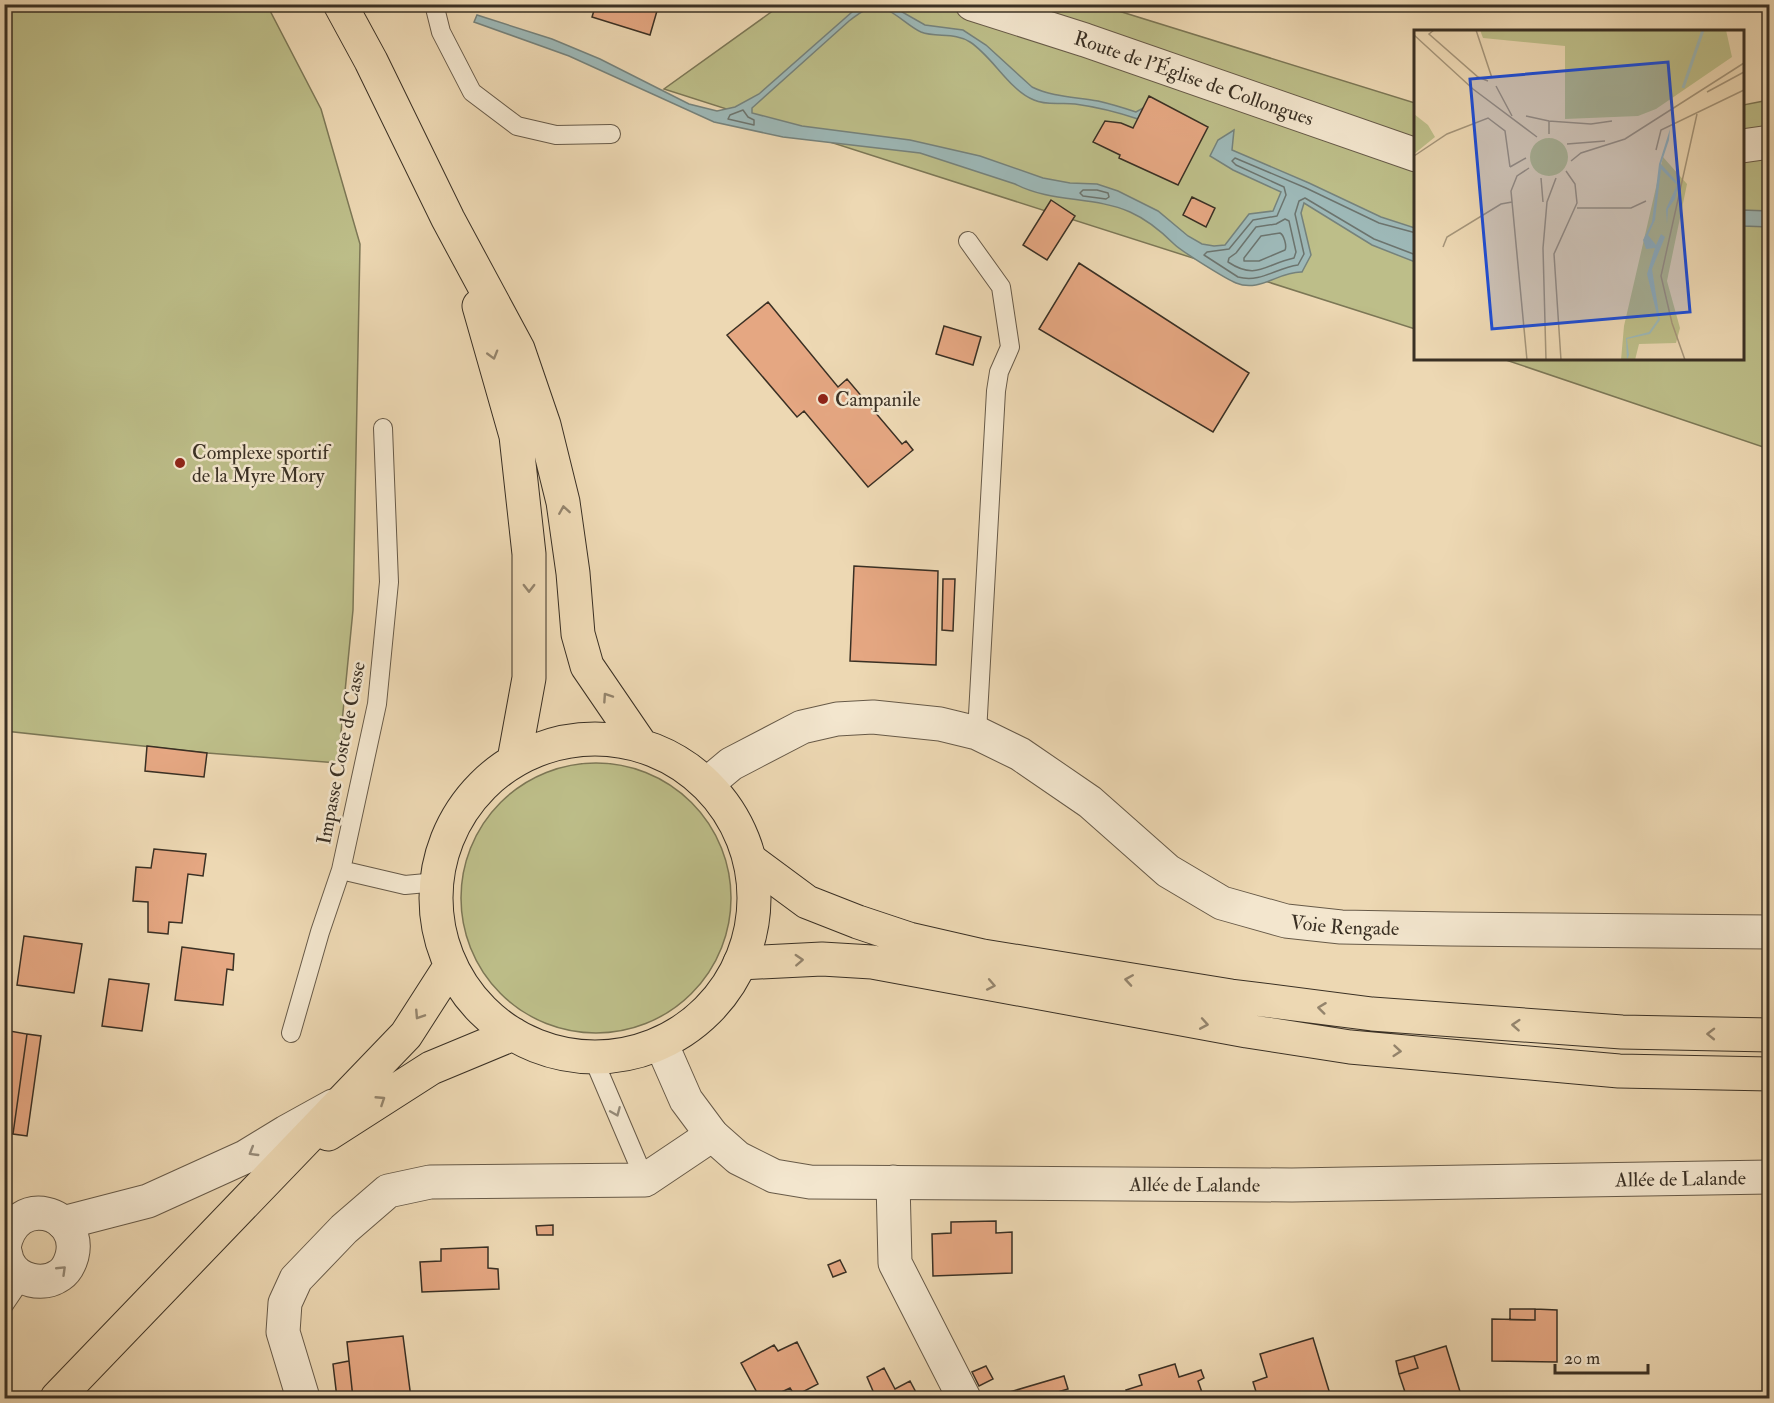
<svg xmlns="http://www.w3.org/2000/svg" width="1774" height="1403" font-family="'IM FELL Double Pica',serif">
	<style>
		.green { fill: #bdbe89; stroke: #7c7756; stroke-width: 1.5 }
		.water { fill: #9db8b7; stroke: #75827c; stroke-width: 1.5 }
		.lines { fill: none; stroke-linecap: round; stroke-linejoin: round }
		.shore { stroke: #6c746e; stroke-width: 1.5 }
		.building { fill: #e5a782; stroke: #3a3024; stroke-width: 1.5 }
		.lane-casing { stroke: #675a48; stroke-width: 20 }
		.street-casing { stroke: #675a48; stroke-width: 35 }
		.primary-casing { stroke: #3a3024; stroke-width: 35 }
		.highway-casing { stroke: #3a3024; stroke-width: 35 }
		.lane { stroke: #f3e6ce; stroke-width: 18 }
		.street { stroke: #f3e6ce; stroke-width: 33 }
		.primary { stroke: #edd8b3; stroke-width: 33 }
		.highway { stroke: #edd8b3; stroke-width: 33 }
		.oneway { stroke: #94846c }
		.oneway2 { stroke: #968b79 }
		.poi-dot { fill: #8f2418; stroke: #f3e6ce; stroke-width: 2 }
		.labels { text-anchor: middle; dominant-baseline: central; stroke-width: 5; stroke-linejoin: round; paint-order: stroke }
		.street-label { font-size: 20px; fill: #3a3024; stroke: #f3e6ce }
		.poi-label { font-size: 20px; fill: #3a3024; stroke: #f3e6ce; text-anchor: start }
		.inset-river { fill: none; stroke: #9db8b7; stroke-width: 3 }
		.inset-road { fill: none; stroke: #a5957a; stroke-width: 1.5 }
		.view { fill: #1d4ed8; fill-opacity: 0.15; stroke: #1d4ed8; stroke-width: 3 }
		.inset-edge { fill: none; stroke: #3a3024; stroke-width: 3 }
	</style>
	<rect width="100%" height="100%" fill="#edd8b3"/>
	<filter id="stains"><feTurbulence type="fractalNoise" baseFrequency=".00333" numOctaves="4"/><feColorMatrix values="0 0 0 0 .2 0 0 0 0 .09 0 0 0 0 .02 0 0 0 .5 -.17"/></filter>
	<radialGradient id="worn" r=".72"><stop offset=".6" stop-color="#630" stop-opacity="0"/><stop offset="1" stop-color="#630" stop-opacity=".3"/></radialGradient>
	<!-- green -->
	<path class="green" d="M5,4L267,5L321,109L360,244L353,610L338,763L207,753L5,731Z
		M1096,4L1415,103V329L664,89L781,5Z
		M1769,100V449L1503,359L1742,358L1743,105Z
		M461 898a135 135 0 1 1 270 0a135 135 0 1 1-270 0Z"/>
	<!-- water -->
	<path class="water" d="M860,5H890L925,25L963,30L986,45L1032,87C1052,97 1076,97 1098,101C1111,104 1124,108 1136,112L1143,108L1138,119C1117,112 1097,107 1075,104C1062,102 1047,106 1034,100C1009,90 993,57 970,42C955,32 936,38 921,32C905,25 891,5 872,8C863,9 856,16 849,21L752,108V113L802,126L910,140L980,156L1043,178L1070,183L1097,184L1118,191L1158,211L1188,236L1202,244L1214,246L1225,245L1249,214L1273,211L1281,192L1233,170L1210,156L1218,140L1234,130L1232,150L1309,183L1381,217L1415,228V262L1372,245L1304,203L1301,213L1311,255L1302,272C1279,271 1260,293 1236,283C1226,279 1181,251 1174,244C1161,231 1148,220 1130,212C1094,196 1051,203 1015,184L920,153L783,137L714,122L569,56L474,22L477,15L552,39L600,59L689,104L717,111L735,107L759,94Z
		M1742,210L1769,211V227L1743,226Z"/>
	<g class="lines">
		<!-- shore -->
		<path class="shore" d="M743,110L748,117L754,120V125L728,119L730,115Z
			M1083,190H1097L1108,193L1109,197L1106,199L1083,196L1080,193Z
			M1285,219L1289,221L1296,252L1294,258C1265,264 1257,281 1228,262L1229,258L1236,253L1256,227L1276,224Z
			M1280,233C1284,235 1287,246 1285,250L1259,261H1244V258L1261,236Z
			M1416,233L1379,223L1306,188L1235,158L1232,161L1236,165L1284,187L1286,195L1277,216L1253,220L1229,249L1207,252L1204,255L1238,277C1261,283 1276,268 1298,265L1304,254L1295,214L1299,201L1305,198L1374,239L1416,255"/>
	</g>
	<!-- building -->
	<path class="building" d="M596,4H659L650,35L592,17Z
		M1149,96L1208,127L1178,185L1119,158L1120,155L1093,142L1105,121L1121,123L1133,128Z
		M1192,197L1215,208L1206,227L1183,215Z
		M1051,200L1075,216L1047,260L1023,245Z
		M1079,263L1249,373L1213,432L1039,329Z
		M768,302L838,387L847,379L902,444L906,441L913,450L868,487L804,411L797,417L727,335Z
		M944,326L981,337L973,365L936,354Z
		M854,566L938,571L936,665L850,661Z
		M943,579H955L953,631L942,630Z
		M147,746L207,753L204,777L145,771Z
		M154,849L206,854L203,876L188,874L182,923L169,922L168,934L148,932V902L133,901L136,867L151,868Z
		M24,936L82,944L74,993L17,985Z
		M182,947L234,954L233,970L227,969L223,1005L175,1000Z
		M109,979L149,984L142,1031L102,1026Z
		M4,1030L27,1034L13,1134L4,1133Z
		M27,1034L41,1036L27,1136L13,1134Z
		M996,1221V1233L1012,1232V1273L933,1276L932,1234L951,1233V1222Z
		M553,1225V1235H537L536,1226Z
		M488,1247V1268L498,1269L499,1289L422,1292L420,1262L441,1261V1249Z
		M840,1260L846,1272L833,1277L828,1265Z
		M1510,1309H1535V1320H1510Z
		M1535,1309L1557,1310V1362L1492,1361V1319L1535,1320Z
		M403,1336L411,1398H353L347,1342Z
		M1313,1338L1330,1394L1315,1398H1258L1253,1382L1267,1377L1260,1354Z
		M797,1342L818,1384L795,1396L790,1388L769,1398H760L741,1363L774,1345L778,1351Z
		M1446,1346L1462,1398H1407L1399,1374L1418,1368L1414,1356Z
		M1414,1356L1418,1368L1399,1374L1396,1361Z
		M349,1361L353,1398H337L333,1364Z
		M1175,1364L1179,1377L1201,1370L1204,1378L1198,1381L1204,1398H1129L1126,1390L1142,1385L1139,1375Z
		M986,1366L993,1379L979,1386L972,1372Z
		M884,1368L895,1389L910,1381L919,1398H876L867,1377Z
		M1064,1376L1068,1389L1037,1398H997L996,1396Z
		M735,1392L739,1398H720Z
		M456,1396V1398H433Z"/>
	<g class="lines">
		<!-- lane casing -->
		<g class="lane-casing">
			<path id="lane" d="M434,4L441,32L472,92L517,126L556,135L611,134
				M968,241L1001,287L1010,347L999,372L996,391L977,733
				M383,428L389,582L377,704L341,870L405,885L437,882
				M291,1033L320,932L341,870
				M593,1058L645,1180
				M4,1305L23,1277"/>
		</g>
		<!-- street casing -->
		<g class="street-casing">
			<g id="street">
				<path id="s1" d="M972,4L1085,40L1416,155"/>
				<path d="M1742,146L1770,142"/>
				<path id="s2" d="M707,784L731,764L802,727L837,719L873,717L940,724L977,733L1020,754L1090,802L1168,871L1222,903L1286,921L1341,927L1450,929L1770,932"/>
				<path id="s3" d="M661,1043L686,1100L712,1135L738,1158L774,1176L810,1182L1292,1185L1770,1177"/>
				<path d="M893,1182L895,1263L964,1398"/>
				<path d="M63,1223L148,1201L245,1157L286,1132L333,1106"/>
				<path d="M4,1247C15,1191 83,1212 72,1256C70,1263 66,1271 60,1275C43,1287 17,1281 8,1262C6,1258 6,1253 4,1249"/>
				<path d="M303,1398L283,1332L285,1303L296,1279L344,1229L388,1191L430,1182L645,1180L712,1135"/>
			</g>
		</g>
		<!-- primary casing -->
		<g class="primary-casing">
			<path id="primary" d="M340,4L371,61L448,219L518,349L544,425L563,502L573,573L578,634L587,666L641,745
				M479,306L516,436L529,554V678L514,760
				M436 898a159 159 0 1 1 318 0a159 159 0 1 1-318 0Z
				M328,1134L431,1068L513,1034
				M57,1398L406,1035L451,965"/>
		</g>
		<!-- highway casing -->
		<g class="highway-casing">
			<path id="highway" d="M750,860L807,902L858,922L909,939L983,956L1231,996L1372,1014L1622,1032L1770,1035
				M740,963L822,959L872,962L1247,1031L1350,1047L1619,1071L1770,1074"/>
		</g>
		<!-- lane -->
		<use href="#lane" class="lane"/>
		<!-- street -->
		<use href="#street" class="street"/>
		<!-- primary -->
		<use href="#primary" class="primary"/>
		<!-- highway -->
		<use href="#highway" class="highway"/>
	</g>
	<!-- one-way arrows -->
	<defs><path id="oneway-chevron" d="M-2-3.5L2.5 0L-2 3.5" fill="none" stroke-width="1.6" stroke-linecap="round" stroke-linejoin="round" transform="scale(1.5)"/></defs>
	<g class="oneway">
		<use href="#oneway-chevron" transform="translate(493 355) rotate(74)"/>
		<use href="#oneway-chevron" transform="translate(564 510) rotate(-99)"/>
		<use href="#oneway-chevron" transform="translate(529 588) rotate(90)"/>
		<use href="#oneway-chevron" transform="translate(607 697) rotate(-124)"/>
		<use href="#oneway-chevron" transform="translate(799 960) rotate(-3)"/>
		<use href="#oneway-chevron" transform="translate(1129 980) rotate(-171)"/>
		<use href="#oneway-chevron" transform="translate(991 985) rotate(11)"/>
		<use href="#oneway-chevron" transform="translate(1322 1008) rotate(-173)"/>
		<use href="#oneway-chevron" transform="translate(419 1015) rotate(123)"/>
		<use href="#oneway-chevron" transform="translate(1204 1024) rotate(10)"/>
		<use href="#oneway-chevron" transform="translate(1516 1025) rotate(-176)"/>
		<use href="#oneway-chevron" transform="translate(1711 1034) rotate(-179)"/>
		<use href="#oneway-chevron" transform="translate(1397 1051) rotate(5)"/>
		<use href="#oneway-chevron" transform="translate(381 1100) rotate(-33)"/>
	</g>
	<g class="oneway2">
		<use href="#oneway-chevron" transform="translate(616 1112) rotate(67)"/>
		<use href="#oneway-chevron" transform="translate(253 1152) rotate(149)"/>
		<use href="#oneway-chevron" transform="translate(62 1270) rotate(-44)"/>
	</g>
	<!-- markers -->
	<g class="poi-dot">
		<circle cx="823" cy="399" r="6"/>
		<circle cx="180" cy="463" r="6"/>
	</g>
	<g class="labels">
		<!-- street labels -->
		<g class="street-label">
			<text stroke="none"><textPath href="#s1" startOffset="234">Route de l’Église de Collongues</textPath></text>
			<text transform="translate(341 753) rotate(-79)">Impasse Coste de Casse</text>
			<text stroke="none"><textPath href="#s2" startOffset="714">Voie Rengade</textPath></text>
			<text stroke="none"><textPath href="#s3" startOffset="1088">Allée de Lalande</textPath></text>
			<text stroke="none"><textPath href="#s3" startOffset="602">Allée de Lalande</textPath></text>
		</g>
		<!-- poi labels -->
		<g class="poi-label">
			<text x="835" y="399">Campanile</text>
			<text x="192" y="452">Complexe sportif<tspan x="192" dy="23">de la Myre Mory</tspan></text>
		</g>
	</g>
	<!-- overview -->
	<g transform="translate(1414 30)">
		<rect width="330" height="330" fill="#edd8b3"/>
		<path d="M66,0H312L318,27L242,79L224,86L151,89V16L69,8ZM0,84L14,95L21,107L0,124ZM116 127a19 19 0 1 1 38 0a19 19 0 1 1-38 0ZM249,127L273,154L253,251L266,298L262,313L225,314L221,330H207L210,296Z" fill="#bdbe89"/>
		<path d="M256,99L255,110L247,134L264,153V156L261,169L254,179L253,194L252,179L263,155L247,139L241,190L234,205L242,215L247,204L251,207L238,239L246,290L236,304L213,309L215,325L213,330L212,308L235,302L244,289L233,244L241,218L232,219L229,210L238,192L245,134Z" fill="#9db8b7"/>
		<path class="inset-river" d="M269,58L289,0"/>
		<path class="inset-road" d="M20,0L15,4L64,47L74,51M62,0L78,48M0,5L59,59L123,107M82,56L98,86M293,62L330,42M112,86L135,91M135,104V91L177,94L198,91M153,114L191,111M242,120L247,100L330,60M0,126L33,104L74,88L91,101L96,137M157,131L167,123L211,109L330,33M96,137L112,128M127,148L129,172M163,178H217L232,171M29,217L33,207L87,174L98,172M113,330L97,161L103,146L115,138M132,330L129,218L133,172L142,148M147,330L140,224L163,173L161,154L152,141M271,330L258,293L247,246L283,84"/>
		<path class="view" d="M254,32L276,282L78,299L56,49Z"/>
		<rect width="330" height="330" class="inset-edge"/>
	</g>
	<!-- margin -->
	<rect width="1774" height="1403" fill="none" stroke="#edd8b3" stroke-width="24"/>
	<rect x="6" y="6" width="1762" height="1391" fill="none" stroke="#3a3024" stroke-width="3"/>
	<rect x="12" y="12" width="1750" height="1379" fill="none" stroke="#3a3024" stroke-width="1.5"/>
	<!-- scale -->
	<path d="M1555 1364v9h93v-9" fill="none" stroke="#3a3024" stroke-width="3"/>
	<text x="1564" y="1364" font-size="18" fill="#3a3024" stroke="#f3e6ce" stroke-width="4.5" paint-order="stroke">20 m</text>
	<rect width="100%" height="100%" filter="url(#stains)"/>
	<rect width="100%" height="100%" fill="url(#worn)"/>
</svg>
